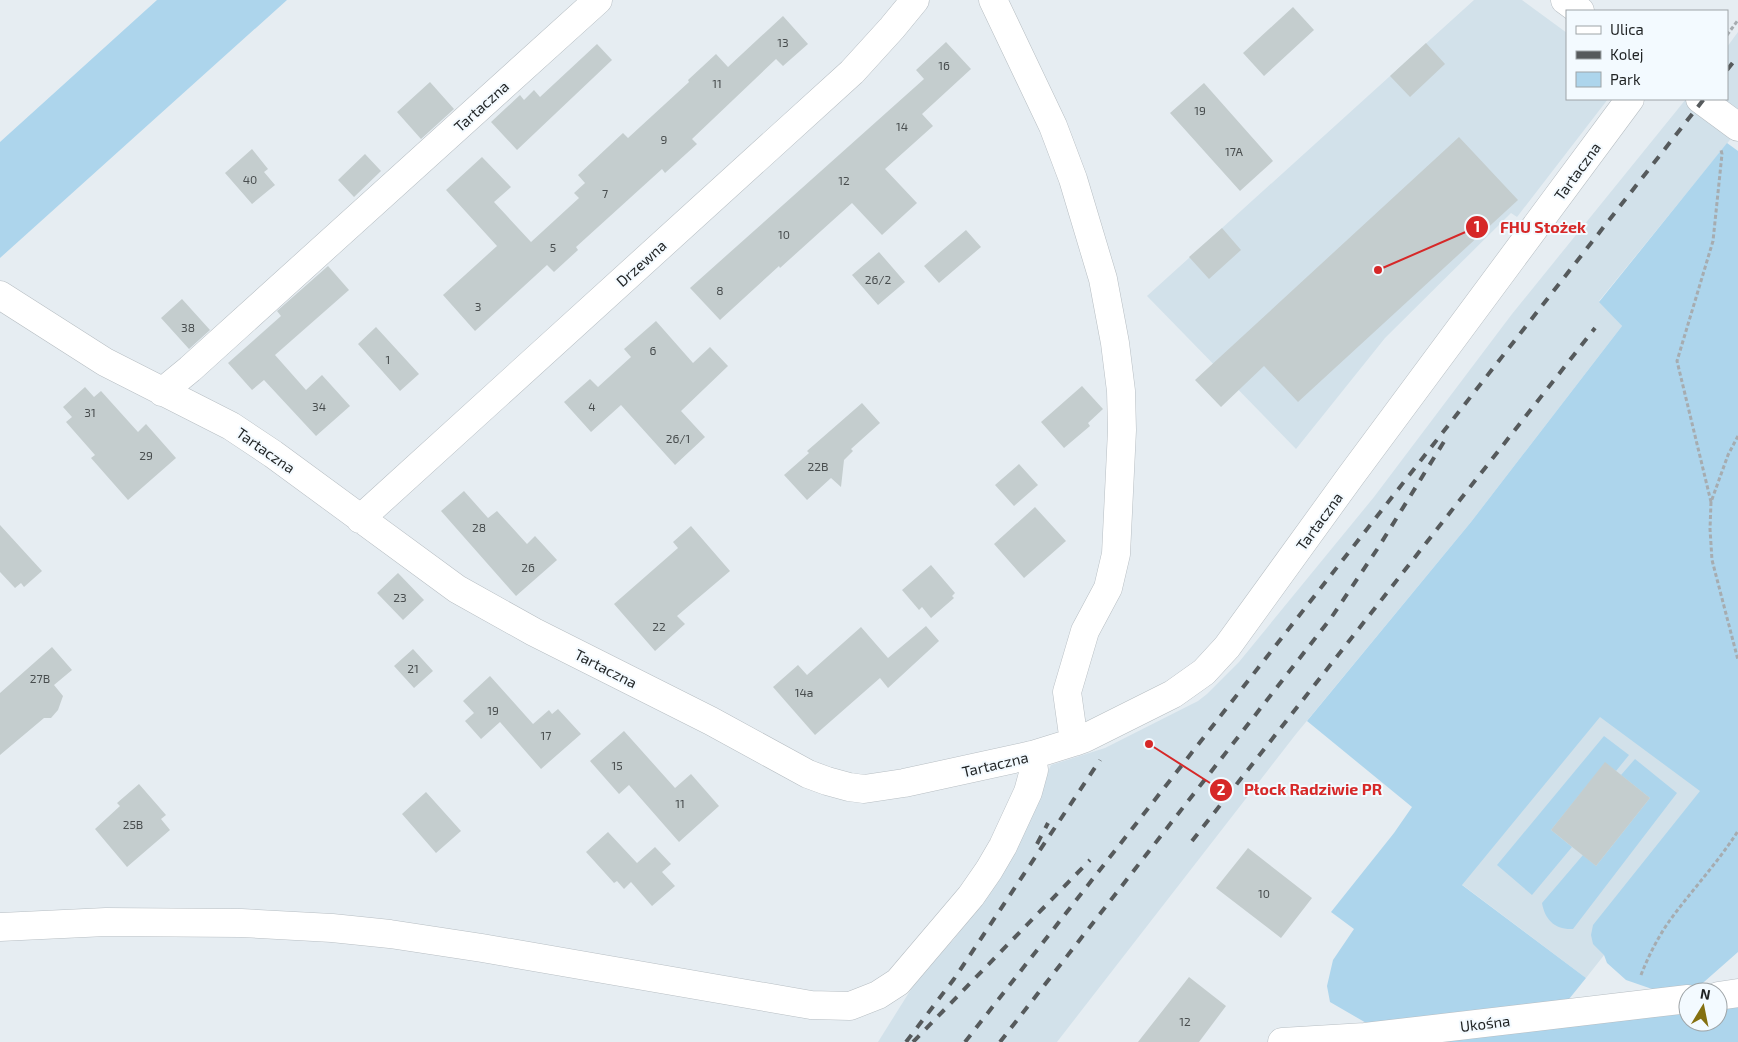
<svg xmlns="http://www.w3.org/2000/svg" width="1738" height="1042" font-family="'Exo 2',sans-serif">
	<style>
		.built { fill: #d2e1ea }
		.green { fill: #add5ec }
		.building { fill: #c4cdce }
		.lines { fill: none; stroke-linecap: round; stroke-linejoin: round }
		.street-casing { stroke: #b7bec3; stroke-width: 29 }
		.path { stroke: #a6acb0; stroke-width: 3; stroke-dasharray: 4 2.5; stroke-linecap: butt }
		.street { stroke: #fff; stroke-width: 28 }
		.rail { stroke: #565a5c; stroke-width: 4; stroke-dasharray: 9 9; stroke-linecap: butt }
		.labels { text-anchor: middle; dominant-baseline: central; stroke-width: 4; stroke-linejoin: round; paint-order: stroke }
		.number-label { font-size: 12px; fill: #484d4e }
		.street-label { font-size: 15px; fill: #1f2223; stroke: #f3faff }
		.leader { fill: none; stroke: #d62828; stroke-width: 2 }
		.callout-dot { fill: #d62828; stroke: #f3faff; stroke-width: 2 }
		.mark-label { font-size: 15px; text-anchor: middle; font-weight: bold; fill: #fff }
		.callout-label { font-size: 16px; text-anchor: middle; font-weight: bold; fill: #d62828; stroke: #f3faff; stroke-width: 4; stroke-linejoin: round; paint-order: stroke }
	</style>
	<rect width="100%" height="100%" fill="#e6edf2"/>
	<!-- built -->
	<path class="built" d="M1474,0H1522L1567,33V99H1608L1517,217L1511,213L1385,338L1296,449L1147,296Z
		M1738,32V130L1599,301L1622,326L1471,522L1296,734L1057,1042H878L920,975L954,939L976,910L1021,834L1051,765L1105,748L1198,701L1207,694L1239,662L1374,497L1512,314L1686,99H1727V47Z
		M1601,666L1738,785L1586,978L1444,871Z"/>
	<!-- green -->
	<path class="green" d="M157,0H287L0,258V142Z
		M1727,143L1738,151V952L1696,989L1655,990L1626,980L1607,963L1604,955L1593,944L1591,935L1593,925L1700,791L1600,717L1462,885L1586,978L1565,1004L1368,1024L1330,1002L1327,986L1333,960L1354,929L1331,912L1394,833L1412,807L1307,721L1471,522L1622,326L1599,302Z
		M1604,736L1629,755L1616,771L1605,763L1551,830L1572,847L1532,895L1497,865Z
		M1635,759L1677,793L1573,929C1555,930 1545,920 1542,903L1583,855L1596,866L1650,798L1621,775Z
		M1738,1000V1042H1418L1688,1006V1022H1718V1002Z"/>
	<!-- building -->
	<path class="building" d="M1293,7L1314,30L1264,76L1243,53Z
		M783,16L808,44L783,66L776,59L692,139L697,144L665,173L662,169L576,247L578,250L554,272L547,265L475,331L443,295L497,246L446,190L482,157L511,187L494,202L531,242L579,198L574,193L585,183L578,175L623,133L628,138L689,82L688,80L716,54L728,67Z
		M946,42L971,69L922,114L933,126L885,169L917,203L882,235L852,203L780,268L779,266L720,320L690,288L924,79L916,70Z
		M1426,43L1445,64L1410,97L1390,76Z
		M597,44L612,60L517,150L491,122L520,95L524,100L534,90L540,97Z
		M430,82L454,109L421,139L397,112Z
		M1204,83L1273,161L1240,191L1170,113Z
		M1459,137L1518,200L1298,402L1264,366L1221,407L1195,380Z
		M252,149L268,169L264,172L275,185L252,204L225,173Z
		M365,154L381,171L354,197L338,180Z
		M1222,228L1241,250L1209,279L1189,257Z
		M966,230L981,247L939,283L924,266Z
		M879,252L905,282L878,305L852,275Z
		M328,266L349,290L275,355L306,390L322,375L350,406L316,436L264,380L252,390L228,363L281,316L277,311Z
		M182,299L210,330L189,349L161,318Z
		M656,321L693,363L710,347L728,366L681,411L705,437L675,465L621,405L591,432L564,402L590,379L598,387L631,357L624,349Z
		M376,327L419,374L400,391L358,344Z
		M1082,386L1103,409L1088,423L1090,426L1064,448L1041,422Z
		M85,387L94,397L101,391L138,432L146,424L176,458L128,500L91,458L95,455L66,422L72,417L63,407Z
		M862,403L880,423L851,449L853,451L844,460L841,487L831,478L807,500L784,475L809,453L807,451Z
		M1019,464L1038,485L1014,506L995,485Z
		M464,491L488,518L497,511L527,544L535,536L557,560L516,596L441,511Z
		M1035,507L1066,541L1024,578L994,544Z
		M0,525L42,571L24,587L21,583L15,588L0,572Z
		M691,526L730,571L677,616L685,624L655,651L614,604L678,548L673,542Z
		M931,565L955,593L952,596L954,598L931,618L922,607L919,610L902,590Z
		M398,573L424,600L403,620L377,593Z
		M926,626L939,641L888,688L880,678L815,735L773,687L798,665L807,675L861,627L888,658Z
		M52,647L72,670L54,685L63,696L58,710L51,718H44L0,755V693Z
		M413,649L433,671L414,688L394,666Z
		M490,676L533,724L549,710L552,714L558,709L581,734L541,769L500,722L481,739L465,721L474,713L463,701Z
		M624,731L675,788L691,774L719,806L679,842L629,785L619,794L590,761Z
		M1605,762L1650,798L1596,866L1551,830Z
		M139,784L166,815L161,819L170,830L127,867L95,829L120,806L117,803Z
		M426,792L461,831L436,853L402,814Z
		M608,832L637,863L655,847L671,864L662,872L675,886L652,906L631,882L624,889L617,881L614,883L586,852Z
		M1248,848L1312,898L1281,938L1216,888Z
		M1189,977L1226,1006L1199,1042H1138Z"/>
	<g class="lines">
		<!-- street casing -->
		<g class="street-casing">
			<path id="street" d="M993,0L1053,126L1073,179L1103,279L1115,343L1121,391L1122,430L1116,554L1108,588L1085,631L1067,692L1074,742
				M1565,0L1580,11
				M1700,99L1738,127
				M0,295L105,362L231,426L273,454L457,589L534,632L711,721L808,774L827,781L849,787L864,789L904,783L1032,755L1074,742L1085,738L1173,694L1204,672L1227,647L1350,477L1630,99
				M162,392L190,369L598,0
				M360,519L852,72L892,28L915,0
				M0,927L106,922L241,923L332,928L390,934L482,948L811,1005L850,1006L878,995L898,982L971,896L989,870L1003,846L1028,792L1034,770L1032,755
				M1718,996L1738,993
				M1282,1042L1365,1037L1688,999"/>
		</g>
		<!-- path -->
		<path class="path" d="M1727,35L1738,20
			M1738,436L1728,455L1711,502L1710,529L1712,560L1738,660
			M1711,502L1677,361L1713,241L1722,154L1721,150
			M1641,975C1648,957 1657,939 1668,923C1690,892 1717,864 1738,831"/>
		<!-- street -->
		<use href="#street" class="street"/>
		<!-- rail -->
		<path class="rail" d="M1727,70L1738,56
			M1192,841L1595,328
			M1037,844L1048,823
			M906,1042L954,979L1100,760
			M913,1042L1090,860
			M965,1042L1704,99
			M1000,1042L1331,618L1378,548L1445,440"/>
	</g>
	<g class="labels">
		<!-- number labels -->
		<g class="number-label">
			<text x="783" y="42">13</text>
			<text x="944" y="65">16</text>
			<text x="717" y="83">11</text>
			<text x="1200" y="110">19</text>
			<text x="902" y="126">14</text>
			<text x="664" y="139">9</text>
			<text x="1234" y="151">17A</text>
			<text x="250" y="179">40</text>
			<text x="844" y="180">12</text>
			<text x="605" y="193">7</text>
			<text x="784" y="234">10</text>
			<text x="553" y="247">5</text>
			<text x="878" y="279">26/2</text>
			<text x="720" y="290">8</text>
			<text x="478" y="306">3</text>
			<text x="188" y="327">38</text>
			<text x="653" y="350">6</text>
			<text x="388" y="359">1</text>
			<text x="319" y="406">34</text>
			<text x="592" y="406">4</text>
			<text x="90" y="412">31</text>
			<text x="678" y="438">26/1</text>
			<text x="146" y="455">29</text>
			<text x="818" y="466">22B</text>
			<text x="479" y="527">28</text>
			<text x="528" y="567">26</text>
			<text x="400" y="597">23</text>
			<text x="659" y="626">22</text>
			<text x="413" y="668">21</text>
			<text x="40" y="678">27B</text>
			<text x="804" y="692">14a</text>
			<text x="493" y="710">19</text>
			<text x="546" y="735">17</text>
			<text x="617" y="765">15</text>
			<text x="680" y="803">11</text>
			<text x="133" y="824">25B</text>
			<text x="1264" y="893">10</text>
			<text x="1185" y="1021">12</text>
		</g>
		<!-- street labels -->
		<g class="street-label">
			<text transform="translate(481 106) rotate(-42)">Tartaczna</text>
			<text transform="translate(1577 171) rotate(-54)">Tartaczna</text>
			<text transform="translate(641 263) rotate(-42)">Drzewna</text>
			<text transform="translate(266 450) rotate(35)">Tartaczna</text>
			<text transform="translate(1319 521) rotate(-54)">Tartaczna</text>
			<text transform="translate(606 668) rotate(27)">Tartaczna</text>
			<text transform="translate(995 764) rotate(-13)">Tartaczna</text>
			<text transform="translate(1485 1023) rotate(-7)">Ukośna</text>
		</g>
	</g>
	<!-- callouts -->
	<path class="leader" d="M1378 270L1477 227M1149 744L1221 790"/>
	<g class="callout-dot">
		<circle cx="1378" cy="270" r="5"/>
		<circle cx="1149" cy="744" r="5"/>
		<circle cx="1477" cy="227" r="12"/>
		<circle cx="1221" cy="790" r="12"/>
	</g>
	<g class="mark-label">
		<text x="1477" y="232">1</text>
		<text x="1221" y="795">2</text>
	</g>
	<g class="callout-label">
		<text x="1543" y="233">FHU Stożek</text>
		<text x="1313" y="795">Płock Radziwie PR</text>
	</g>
	<!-- legend -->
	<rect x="1566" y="10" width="162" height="90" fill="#f3faff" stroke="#9ea4a7"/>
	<rect x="1576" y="26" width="25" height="8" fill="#ffffff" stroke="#9ea4a7"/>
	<text x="1610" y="35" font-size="15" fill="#1f2223">Ulica</text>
	<rect x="1576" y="51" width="25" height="8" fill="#565a5c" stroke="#9ea4a7"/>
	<text x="1610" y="60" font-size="15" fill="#1f2223">Kolej</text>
	<rect x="1576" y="72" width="25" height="15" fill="#add5ec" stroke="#9ea4a7"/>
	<text x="1610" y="85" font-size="15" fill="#1f2223">Park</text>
	<!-- north arrow -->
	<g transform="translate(1703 1007) rotate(10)"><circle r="24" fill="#f3faff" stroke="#9ea4a7"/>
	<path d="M0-4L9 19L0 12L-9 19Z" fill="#847010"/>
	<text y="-8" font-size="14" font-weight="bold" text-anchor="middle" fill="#1f2223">N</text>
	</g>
</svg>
